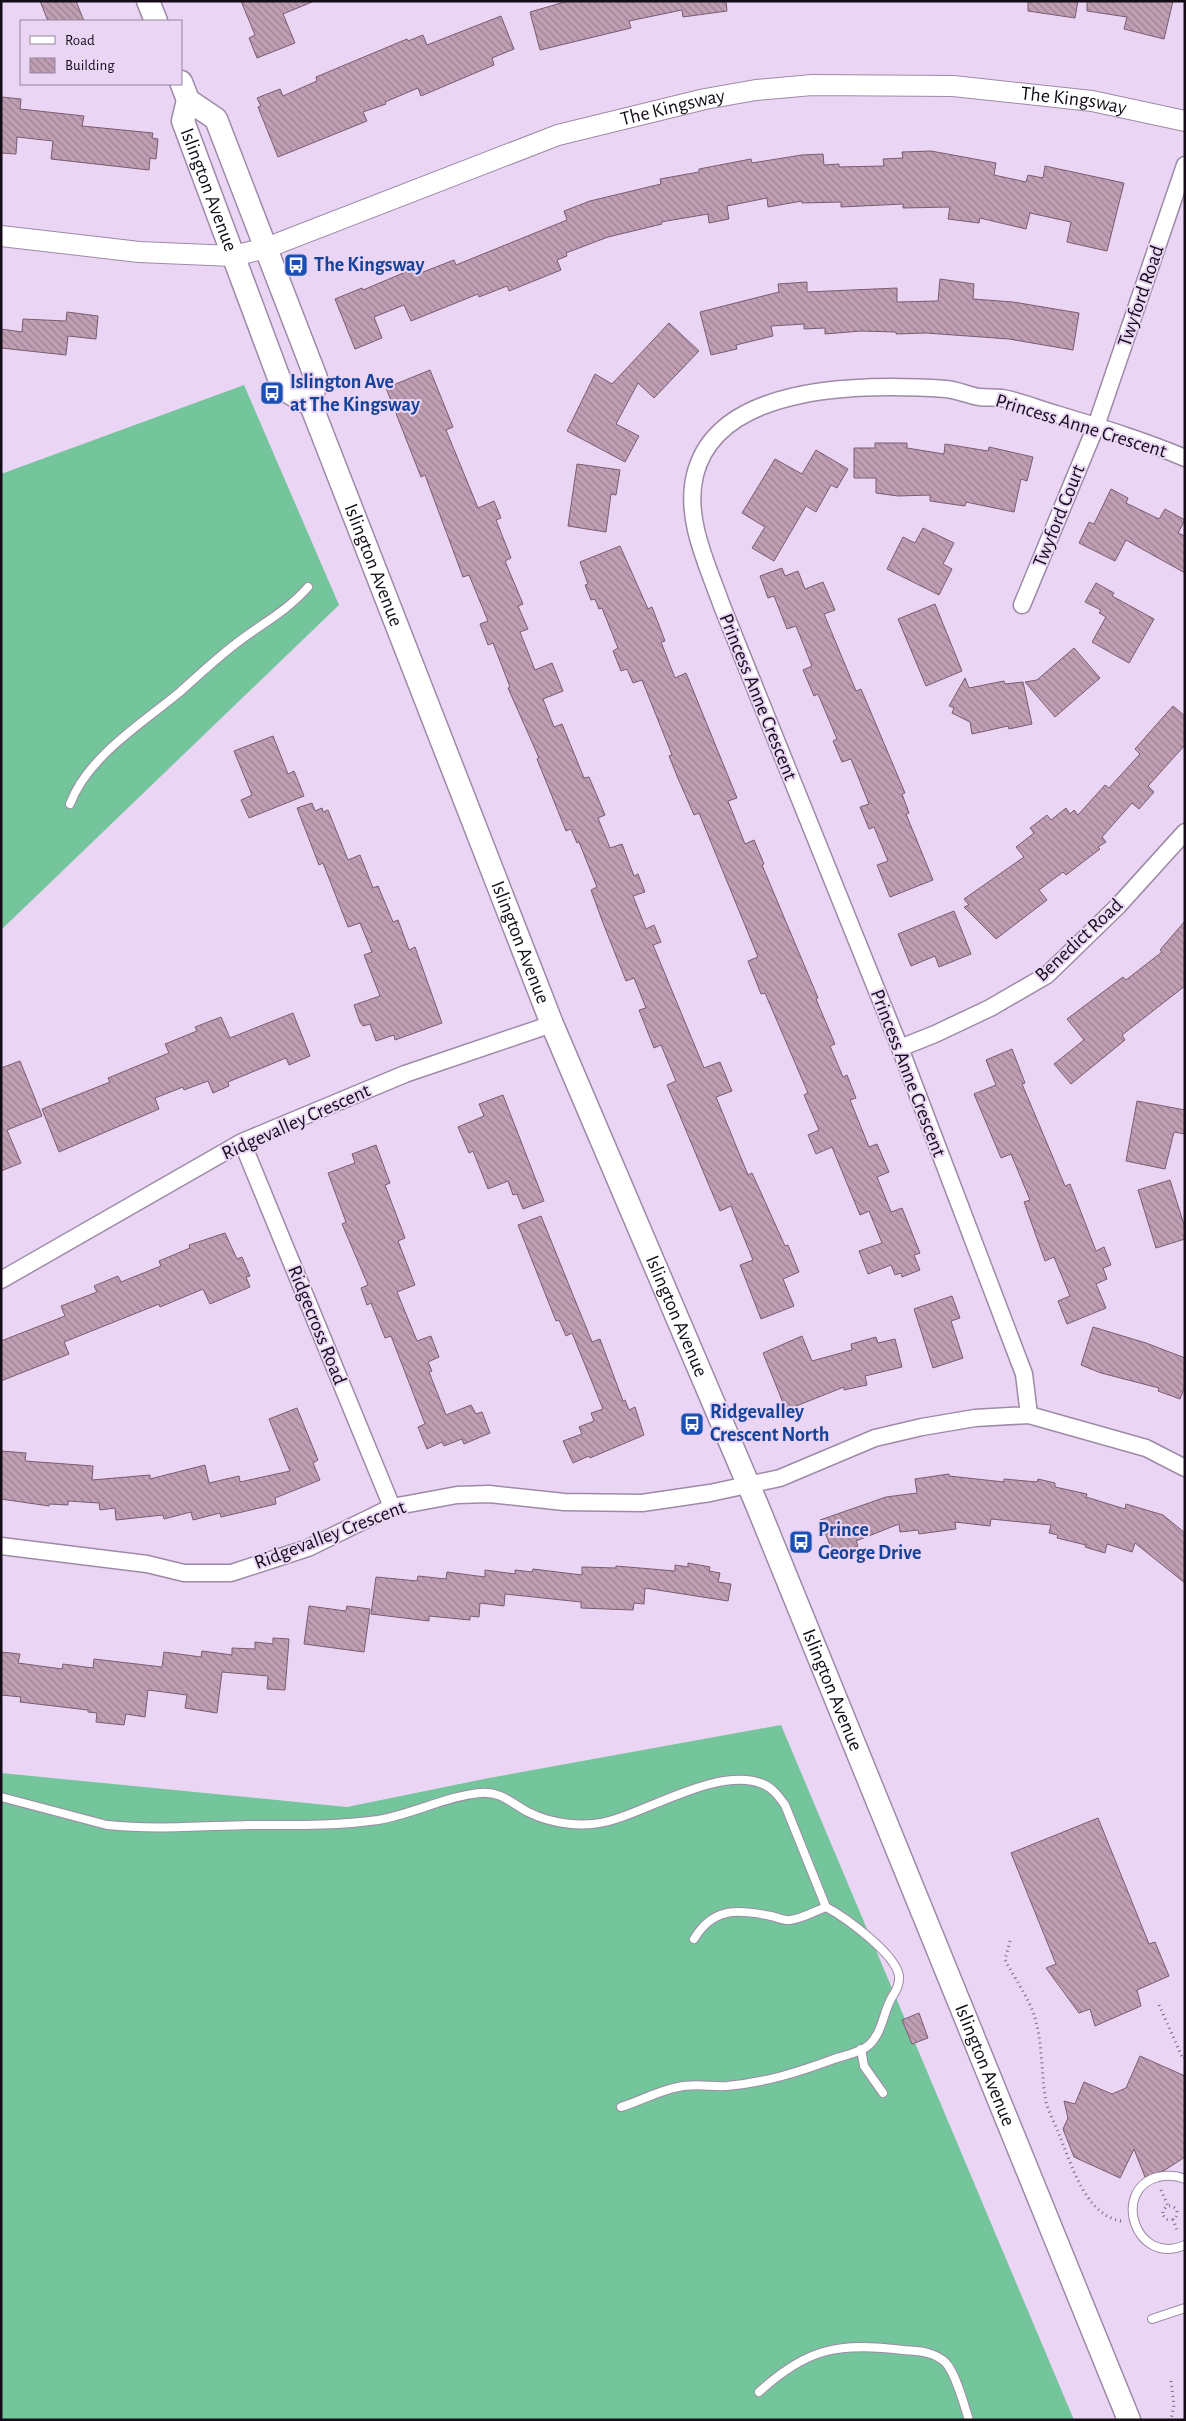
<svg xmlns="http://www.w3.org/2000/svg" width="1186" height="2421" font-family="'Alegreya Sans',sans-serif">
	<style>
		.grass { fill: #74c59c }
		.building { fill: url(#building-back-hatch); stroke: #7a5c70 }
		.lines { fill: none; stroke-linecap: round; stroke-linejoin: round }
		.service-casing { stroke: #9e8aa7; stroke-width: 10 }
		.minor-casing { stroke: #9e8aa7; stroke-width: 19 }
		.tertiary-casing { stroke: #9e8aa7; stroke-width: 22 }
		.secondary-casing { stroke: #9e8aa7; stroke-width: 25 }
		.path { stroke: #76697d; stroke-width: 3; stroke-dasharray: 1 4; stroke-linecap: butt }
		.service { stroke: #fff; stroke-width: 8 }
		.minor { stroke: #fff; stroke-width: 16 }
		.tertiary { stroke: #fff; stroke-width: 20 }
		.secondary { stroke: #fff; stroke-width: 22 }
		.labels { text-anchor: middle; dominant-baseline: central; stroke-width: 4; stroke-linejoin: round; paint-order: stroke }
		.street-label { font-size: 20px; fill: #140d18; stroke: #ead5f5 }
		.transit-label { font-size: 20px; font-weight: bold; fill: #164399; stroke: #ead5f5; text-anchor: start }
	</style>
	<defs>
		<pattern id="building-back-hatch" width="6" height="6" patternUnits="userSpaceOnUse" patternTransform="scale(1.25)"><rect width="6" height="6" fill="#c09fb4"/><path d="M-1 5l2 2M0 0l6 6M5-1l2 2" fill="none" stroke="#9b8091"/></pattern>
	</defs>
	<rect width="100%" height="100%" fill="#ead5f5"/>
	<!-- grass -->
	<path class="grass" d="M244,385L339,605L1,930V474Z
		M781,1725L1074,2420H1V1773L347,1807L489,1778Z"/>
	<!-- building -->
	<path class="building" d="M40,1H76L84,21H48Z
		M241,1H312V2L283,14L295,43L257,58L249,38L255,35Z
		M568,1H726L727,11L683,17L682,10L629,21L631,28L540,50L530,12Z
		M1028,1H1078L1075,18L1028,11Z
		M1087,1H1173L1164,39L1124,29L1127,17L1087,11Z
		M501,16L514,49L492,58L494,65L421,96L418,88L385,102L386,104L363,112L367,121L278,157L258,107L261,106L257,98L280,89L283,96L317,81L316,77L407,39L408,41L423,35L427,45Z
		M1,97L21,99L20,109L84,116L82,126L153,133L152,138L158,139L156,159L150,158L149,170L51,159L53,141L17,137L16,154L1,153Z
		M931,151L996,163L994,175L1026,182L1028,175L1043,178L1045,166L1124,183L1107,251L1067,242L1071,222L1030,213L1026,229L980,218L979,223L948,219L950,207L903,208V204L841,207V202L802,203V201L768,207L767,198L727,206L729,219L709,223L708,214L661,222L662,224L608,237L566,253L567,256L557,260L561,270L509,291L507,286L479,297L478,294L411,321L404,305L374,317L382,338L355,349L335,299L362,288L363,290L415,268L418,274L454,260L456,265L567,220L564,211L590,201L661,184L660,179L699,172V169L751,159L752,163L802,155L823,154L824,165L839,164V167L884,166L883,159L903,158L902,152Z
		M940,279L974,284L973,299L1013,302L1079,313L1073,350L1009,339L926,333L896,334V332L861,331L825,334V328L804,329V324L771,326L773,336L736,345L737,349L711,355L700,312L779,292L778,284L807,282V292L897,288V302L938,301Z
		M67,312L98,316L96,339L68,336L66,355L1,348V329L22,332L23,319L66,321Z
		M669,323L699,351L654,398L638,383L616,424L639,436L625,462L567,431L595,374L612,384Z
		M430,370L453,427L446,430L478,508L494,501L501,518L496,520L511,558L505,561L523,604L518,606L528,629L520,632L535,670L552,663L563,691L543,699L554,727L562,724L584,778L589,777L605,815L598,818L610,848L622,844L634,876L638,874L645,892L633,896L646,929L654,925L661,942L653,945L704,1068L720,1062L732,1091L716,1097L748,1175L752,1173L785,1246L788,1245L799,1272L783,1279L794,1306L761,1319L740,1265L753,1260L731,1206L720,1211L708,1183L667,1085L676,1081L661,1045L654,1048L639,1010L646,1008L634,978L626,981L603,923L591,890L597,887L579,842L577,843L571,829L566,831L537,759L539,758L508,688L510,687L493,643L488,645L480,624L488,621L469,575L463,577L425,475L421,477L386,388Z
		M875,443H907V448L944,454L945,444L988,451L989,447L1033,457L1027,481L1021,479L1014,512L966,502L965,506L930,501V495L898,496L876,493V478H854V448H875Z
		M816,450L848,469L837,488L831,485L816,512L806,506L774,561L752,548L765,527L742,513L775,459L802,474Z
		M577,464L620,470L616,495L611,494L606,532L568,526Z
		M1111,489L1128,498L1126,503L1159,519L1165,509L1185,520L1178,533L1185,536V573L1126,540L1115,561L1079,543L1089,522L1094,524Z
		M923,528L954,543L943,564L952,569L939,595L887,569L903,537L915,543Z
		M620,546L648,609L652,607L665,641L661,642L675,678L686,673L737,798L728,801L745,844L754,840L764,864L762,865L818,998L816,999L835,1044L830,1046L843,1077L847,1075L856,1098L850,1100L869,1147L877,1144L889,1172L877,1177L891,1212L902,1208L920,1253L914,1255L920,1270L902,1277L901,1273L895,1275L891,1265L868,1274L859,1251L882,1243L869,1211L860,1215L832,1147L816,1154L808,1135L819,1130L804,1095L808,1093L765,993L761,994L748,961L758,957L699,813L694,815L677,776L669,756L672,755L642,680L633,683L627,669L621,671L613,651L618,648L602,608L599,609L595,599L591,600L585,585L588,584L580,562Z
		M782,568L785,576L798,571L805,589L823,582L835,610L824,614L856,691L861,689L905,793L902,794L909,813L906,814L933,880L890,897L877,865L888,861L874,827L869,829L860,807L869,804L851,759L842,762L833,741L837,739L818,694L814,696L803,670L812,666L796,626L787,629L774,596L768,598L760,576Z
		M1096,583L1114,593L1112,596L1154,619L1129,663L1092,642L1106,617L1099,613L1101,610L1085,602Z
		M935,604L962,671L926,686L898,619Z
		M1074,648L1100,678L1055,717L1025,682L1037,680Z
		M965,678L969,688L1004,681L1005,684L1023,682L1032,724L1009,729L1008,726L972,734L970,722L952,713L954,708L949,706Z
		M1173,706L1185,716V745L1148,786L1154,792L1139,809L1132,803L1102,837L1106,842L1098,847L1100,849L1066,875L1063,872L1039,890L1047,900L996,939L964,907L969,905L964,899L1024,857L1016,847L1034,833L1030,828L1047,815L1051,820L1066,808L1070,814L1074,810L1078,815L1105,785L1109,788L1140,754L1135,749Z
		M273,736L288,774L294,771L304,796L249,818L241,800L252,795L234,751Z
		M312,803L315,811L322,808L323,812L328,810L348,860L360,855L373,888L378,886L393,922L398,920L409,950L415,947L442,1023L395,1040L394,1035L376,1041L370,1024L363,1026L360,1022L354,1005L380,996L364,955L372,952L360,923L348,927L323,863L319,865L297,808Z
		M954,911L971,954L939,967L935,956L911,966L898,934Z
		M1185,921V986L1122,1035L1125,1040L1071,1084L1054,1064L1084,1040L1067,1019L1123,977L1126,980L1162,952L1160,950Z
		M293,1013L310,1056L289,1065L286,1058L228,1082L229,1086L213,1093L208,1081L184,1090L183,1087L155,1098L159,1109L59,1152L42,1109L110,1082L108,1078L169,1053L165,1044L197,1031L195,1027L221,1017L230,1038Z
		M1012,1049L1025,1083L1022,1084L1065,1186L1070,1184L1096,1251L1104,1247L1111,1265L1103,1268L1107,1279L1096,1284L1106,1308L1067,1324L1058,1301L1070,1296L1054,1257L1045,1261L1024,1202L1030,1200L1011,1154L1001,1158L974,1094L996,1085L986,1060Z
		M20,1061L42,1116L7,1130L21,1163L1,1171V1068Z
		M503,1095L544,1201L523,1209L517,1194L513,1195L508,1181L488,1189L473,1151L469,1153L458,1127L484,1116L479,1104Z
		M1137,1101L1185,1110V1134L1174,1132L1165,1169L1126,1161Z
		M376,1145L390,1183L385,1185L405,1238L398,1241L415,1285L397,1292L417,1341L431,1336L439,1357L428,1362L432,1371L429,1372L446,1415L471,1405L476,1414L482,1412L490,1433L464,1444L462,1439L444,1446L442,1442L427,1449L418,1427L425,1424L391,1336L385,1338L371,1303L367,1305L361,1288L368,1285L342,1224L346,1222L328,1173L355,1163L352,1154Z
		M1170,1180L1185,1228V1239L1156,1248L1138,1190Z
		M541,1216L592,1342L600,1339L623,1401L625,1400L629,1410L635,1407L644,1435L590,1458L589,1456L573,1463L563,1441L582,1434L579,1427L594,1421L591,1413L603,1409L572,1333L566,1336L559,1320L556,1321L518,1225Z
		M225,1233L237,1259L242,1257L250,1276L246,1277L250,1287L210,1304L203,1289L160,1307L159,1304L64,1342L69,1354L1,1381V1341L65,1316L61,1306L97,1292L94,1286L118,1276L121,1282L161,1266L159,1261L190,1248L189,1245Z
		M952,1296L960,1318L951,1321L963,1358L933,1368L914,1309Z
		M1093,1327L1146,1343L1185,1358V1386L1180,1399L1158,1391L1159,1388L1101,1373L1081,1365Z
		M802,1336L812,1361L852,1350L851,1344L876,1337L878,1343L895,1339L902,1367L865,1376L867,1385L844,1390V1387L786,1410L763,1353Z
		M297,1408L318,1460L313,1463L320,1480L275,1498L276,1504L221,1517L220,1513L193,1520L191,1512L164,1519L163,1515L116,1520L115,1508L100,1510L99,1503L68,1501V1505L50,1504L49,1506L1,1499V1451L26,1453L25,1461L93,1466L92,1480L150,1475V1479L205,1465L209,1483L239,1476L240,1482L290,1471L269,1419Z
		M949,1474V1476L1004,1482V1479L1037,1482L1038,1479L1055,1483V1487L1087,1494L1086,1497L1125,1509L1126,1504L1163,1515L1185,1533V1583L1135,1543L1132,1552L1107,1544L1105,1553L1085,1547L1086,1545L1057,1538L1058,1535L1049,1533L1051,1525L991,1519L990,1526L955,1522L956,1529L919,1534L918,1530L900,1532L899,1524L856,1541L858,1546L834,1555L820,1520L886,1497L917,1493L915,1479Z
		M688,1563L710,1567L709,1571L720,1573L718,1582L731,1584L728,1601L645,1588L644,1604L634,1603L633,1610L581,1608V1602L505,1594L504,1606L480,1603L479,1617L470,1616V1620L429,1616V1621L371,1614L376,1577L417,1581L418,1576L446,1579L447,1572L485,1577V1570L515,1574V1570L532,1572L533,1569L582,1575V1567L616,1568V1566L675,1571V1565L688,1567Z
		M309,1606L346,1611L347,1606L370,1609L364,1652L304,1644Z
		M273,1638L289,1639L285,1690L267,1689L268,1676L222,1672L217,1713L185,1708L187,1695L148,1690L145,1717L126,1714L124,1725L96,1722L97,1713L88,1712V1710L20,1702L21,1697L1,1695V1652L20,1654L18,1663L62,1669L63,1664L93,1668L94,1659L162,1667L164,1652L201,1657L202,1651L232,1655V1648L255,1649V1642L273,1644Z
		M1098,1818L1149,1944L1155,1942L1169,1976L1137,1990L1141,2006L1095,2026L1090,2009L1079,2013L1046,1968L1056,1964L1011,1853Z
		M919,2013L928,2038L912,2044L902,2020Z
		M1140,2056L1185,2076V2157L1165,2170L1145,2177L1134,2149L1120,2178L1074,2157L1063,2129L1068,2118L1064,2101L1075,2104L1084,2082L1112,2094L1126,2088Z"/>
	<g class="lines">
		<!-- service casing -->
		<g class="service-casing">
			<path id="service" d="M70,804C88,756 143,723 181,691C201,673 220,655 242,639C265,622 289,609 308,587
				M1,1797L107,1825C154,1830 203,1826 250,1825C293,1825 336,1826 378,1820C413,1814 447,1796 480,1793C501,1791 511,1803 528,1812C552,1824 583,1828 609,1821C651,1810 720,1766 763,1784C773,1788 779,1797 785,1805L826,1907
				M861,2049L864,2066L883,2093
				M621,2107C640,2101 658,2091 678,2087C695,2083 711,2087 727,2086C767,2082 796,2073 834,2059C845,2055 860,2053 869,2045C883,2032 883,2012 892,1997C896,1991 900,1984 899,1976C896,1954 845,1917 826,1907C815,1911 802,1919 790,1920C784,1921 777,1917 771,1916C738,1909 713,1907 694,1939
				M1185,2179C1176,2175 1167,2175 1158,2177C1111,2189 1135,2267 1185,2245
				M1152,2319L1185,2308
				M759,2392C807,2348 839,2342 903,2350C918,2351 934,2351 946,2363C956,2374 964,2405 969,2420"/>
		</g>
		<!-- minor casing -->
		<g class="minor-casing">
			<path id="minor" d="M1022,605L1096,426L1185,165
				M900,1048L935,1034L990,1008L1047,975L1118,906L1185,832
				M242,1142L392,1507
				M1,1280L242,1142L405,1074L552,1024
				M1029,1415L1024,1374L900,1048L722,606C708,566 684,519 695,475C718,381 871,384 946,389C957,390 968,395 979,397C987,398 994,397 1002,398C1020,401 1038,409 1056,414C1099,427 1143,440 1185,458
				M1,1546L147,1564L184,1573H231L308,1548L392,1507L457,1495L489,1494L564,1502L642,1503L710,1493L780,1478L875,1438L922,1427L975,1418L1029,1415L1146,1448L1185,1468"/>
		</g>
		<!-- tertiary casing -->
		<g class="tertiary-casing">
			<g id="tertiary">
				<path id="s1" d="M1,236L139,252L233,256L266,248L558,135L705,99L756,90L812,85L953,86L1092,101L1185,121"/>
			</g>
		</g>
		<!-- secondary casing -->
		<g class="secondary-casing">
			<g id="secondary">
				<path d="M148,1L156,21"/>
				<path id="s2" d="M181,82L188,100L216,119L316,378L311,405L552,1024L757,1505L1129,2420"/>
				<path id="s3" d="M188,100L183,121L283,389L311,405"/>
			</g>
		</g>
		<!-- path -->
		<path class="path" d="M1010,1941L1005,1960C1015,1979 1029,1998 1035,2018C1043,2046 1041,2074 1046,2102C1049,2113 1055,2124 1059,2134C1071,2163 1085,2215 1121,2221
			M1159,2005L1183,2059L1185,2058
			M1161,2190L1168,2206
			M1163 2213a7 7 0 1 1 14 0a7 7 0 1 1-14 0Z
			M1173,2219L1178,2233
			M1171,2381L1174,2405L1171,2420"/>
		<!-- service -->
		<use href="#service" class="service"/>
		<!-- minor -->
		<use href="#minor" class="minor"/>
		<!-- tertiary -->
		<use href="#tertiary" class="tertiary"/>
		<!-- secondary -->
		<use href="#secondary" class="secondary"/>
	</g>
	<!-- icons -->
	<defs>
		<g id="bus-square" transform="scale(1.25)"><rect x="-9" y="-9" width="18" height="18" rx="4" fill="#1a4fb4" stroke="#ead5f5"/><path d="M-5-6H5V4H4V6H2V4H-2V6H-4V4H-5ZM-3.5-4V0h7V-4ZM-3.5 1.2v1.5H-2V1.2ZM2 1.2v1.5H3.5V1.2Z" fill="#fff"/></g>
	</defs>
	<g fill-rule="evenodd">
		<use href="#bus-square" x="296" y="265"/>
		<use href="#bus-square" x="272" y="393"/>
		<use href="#bus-square" x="692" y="1424"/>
		<use href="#bus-square" x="801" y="1542"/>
	</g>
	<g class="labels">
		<!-- street labels -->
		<g class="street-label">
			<text stroke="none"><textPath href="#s1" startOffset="1102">The Kingsway</textPath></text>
			<text stroke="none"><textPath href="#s1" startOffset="698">The Kingsway</textPath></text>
			<text stroke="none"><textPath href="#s3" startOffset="95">Islington Avenue</textPath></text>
			<text transform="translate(1141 296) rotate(-71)">Twyford Road</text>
			<text transform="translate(1081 426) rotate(17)">Princess Anne Crescent</text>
			<text transform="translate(1059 516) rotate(-68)">Twyford Court</text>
			<text stroke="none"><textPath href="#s2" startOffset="530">Islington Avenue</textPath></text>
			<text transform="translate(758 697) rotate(68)">Princess Anne Crescent</text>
			<text transform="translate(1079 940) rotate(-43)">Benedict Road</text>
			<text stroke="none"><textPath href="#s2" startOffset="935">Islington Avenue</textPath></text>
			<text transform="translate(908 1073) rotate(69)">Princess Anne Crescent</text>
			<text transform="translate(296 1122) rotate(-24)">Ridgevalley Crescent</text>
			<text stroke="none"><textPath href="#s2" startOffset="1340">Islington Avenue</textPath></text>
			<text transform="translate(317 1325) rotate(68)">Ridgecross Road</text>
			<text transform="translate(330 1535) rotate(-21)">Ridgevalley Crescent</text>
			<text stroke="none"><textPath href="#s2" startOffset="1745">Islington Avenue</textPath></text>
			<text stroke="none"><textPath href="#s2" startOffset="2150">Islington Avenue</textPath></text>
		</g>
		<!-- transit labels -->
		<g class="transit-label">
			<text x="314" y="265">The Kingsway</text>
			<text x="290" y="382">Islington Ave<tspan x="290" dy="23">at The Kingsway</tspan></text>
			<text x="710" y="1412">Ridgevalley<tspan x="710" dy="23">Crescent North</tspan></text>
			<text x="818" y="1530">Prince<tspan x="818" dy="23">George Drive</tspan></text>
		</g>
	</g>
	<!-- border -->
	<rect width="1186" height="2421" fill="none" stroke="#140d18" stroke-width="5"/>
	<!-- legend -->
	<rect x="20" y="20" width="162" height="65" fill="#ead5f5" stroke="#94859d"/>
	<rect x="30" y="36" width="25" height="8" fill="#ffffff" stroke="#94859d"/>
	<text x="65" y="45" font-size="15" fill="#140d18">Road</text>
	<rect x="30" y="58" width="25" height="15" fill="url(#building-back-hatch)" stroke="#94859d"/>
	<text x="65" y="70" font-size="15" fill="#140d18">Building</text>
</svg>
